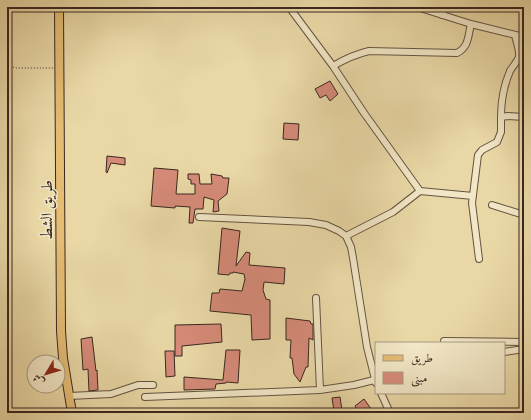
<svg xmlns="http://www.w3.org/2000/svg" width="531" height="420" font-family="'IM FELL DW Pica',Amiri,serif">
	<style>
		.building { fill: #d68b79; stroke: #392720 }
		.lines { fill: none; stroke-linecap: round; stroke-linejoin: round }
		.minor-casing { stroke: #655342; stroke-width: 8 }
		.major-casing { stroke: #392720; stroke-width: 10 }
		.path { stroke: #392720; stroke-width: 1; stroke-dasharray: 1 2; stroke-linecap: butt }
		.minor { stroke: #f1e6c5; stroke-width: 6 }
		.major { stroke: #e4bc73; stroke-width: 8 }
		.labels { text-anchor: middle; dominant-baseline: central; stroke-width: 3; stroke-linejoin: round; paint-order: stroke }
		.street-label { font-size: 16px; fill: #392720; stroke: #f1e6c5 }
	</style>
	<rect width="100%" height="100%" fill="#e9d8a6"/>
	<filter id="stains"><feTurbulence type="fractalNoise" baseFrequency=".005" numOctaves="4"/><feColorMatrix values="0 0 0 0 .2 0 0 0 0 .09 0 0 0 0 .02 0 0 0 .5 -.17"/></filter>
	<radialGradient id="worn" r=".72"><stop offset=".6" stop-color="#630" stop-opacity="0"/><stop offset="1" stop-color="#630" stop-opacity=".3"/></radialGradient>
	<!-- building -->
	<path class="building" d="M330,81L338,94L330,101L326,95L320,98L315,89Z
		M284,123L299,124L298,140L283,139Z
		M107,156L125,158V165L111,163L107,173L106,172Z
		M154,168L178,170L176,194H195V184H191V180L188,179V174H199L200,184H212L211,174L222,176L223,178H229L227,194L218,201L219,211L213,212L214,200L204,197L203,209H195L193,223H189L190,207L175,206V208L151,206Z
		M222,228L240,231L236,266L246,252L250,253L249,265L285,268L284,284L264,282L263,290L266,299L270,300V339L252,340L251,315L210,311L212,293H219L220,289L242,291L245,279L244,274L233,272V273H230L229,275L218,274Z
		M286,318L310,321L311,324H313V340L309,338L308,367H306L300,382L294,374L292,358H290L291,340H286Z
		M221,324L222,342L182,346V356H175V325Z
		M92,337L96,371L97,370L98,390L89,391L88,369L83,370L81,339Z
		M226,350H240L238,383L226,382V383L216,384L215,389L184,390V377L223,380Z
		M165,351H174L175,376L166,377Z
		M340,397L342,410L334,411L332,398Z
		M364,399L374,413H359L355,406Z"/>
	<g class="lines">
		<!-- minor casing -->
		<g class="minor-casing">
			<path id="minor" d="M289,7L333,66L364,113L420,191
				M417,7L471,24L524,37
				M442,15L444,7
				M333,66C345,59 356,54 369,51L457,53C469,47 468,36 471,24
				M501,117C501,102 504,85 510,71C513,66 517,62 519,57C520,50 516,41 515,35
				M492,205L524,215
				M199,217L309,222L326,225L339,231L346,236L351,247L353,258L367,347L376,383
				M346,236L393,212L420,191L473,196
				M479,259L472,203L478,155L482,150L497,142L501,132V117L508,116L524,117
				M316,298L320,390
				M444,341L524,342
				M504,352L524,349
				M381,393L390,413
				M69,396L111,394L138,385H153
				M145,397L320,390L354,385L374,380"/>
		</g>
		<!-- major casing -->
		<g class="major-casing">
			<path id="major" d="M59,7L61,331L63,358L72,413"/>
		</g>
		<!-- path -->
		<path class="path" d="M7,66L17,68H53"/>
		<!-- minor -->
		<use href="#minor" class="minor"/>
		<!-- major -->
		<use href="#major" class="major"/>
	</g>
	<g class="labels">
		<!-- street labels -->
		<g class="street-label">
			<text transform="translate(47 210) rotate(-90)">طريق الشط</text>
		</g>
	</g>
	<!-- margin -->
	<rect width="531" height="420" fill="none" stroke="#e9d8a6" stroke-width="24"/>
	<rect x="8" y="8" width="515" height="404" fill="none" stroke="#392720" stroke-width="2"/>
	<rect x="12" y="12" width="507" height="396" fill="none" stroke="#392720"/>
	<!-- legend -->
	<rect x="375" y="342" width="130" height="52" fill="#f1e6c5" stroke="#a79a83"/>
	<rect x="383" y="355" width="20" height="6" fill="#e4bc73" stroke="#a79a83"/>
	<text x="411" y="362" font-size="12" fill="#392720">طريق</text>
	<rect x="383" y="372" width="20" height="12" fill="#d68b79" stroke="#a79a83"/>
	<text x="411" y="382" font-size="12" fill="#392720">مبنى</text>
	<!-- north arrow -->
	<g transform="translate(46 374) rotate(232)"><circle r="19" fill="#f1e6c5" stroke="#a79a83"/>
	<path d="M0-3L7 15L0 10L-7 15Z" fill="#8f2418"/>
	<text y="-6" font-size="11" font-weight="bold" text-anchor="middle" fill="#392720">ش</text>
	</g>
	<rect width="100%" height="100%" filter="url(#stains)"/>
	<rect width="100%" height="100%" fill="url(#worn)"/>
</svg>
